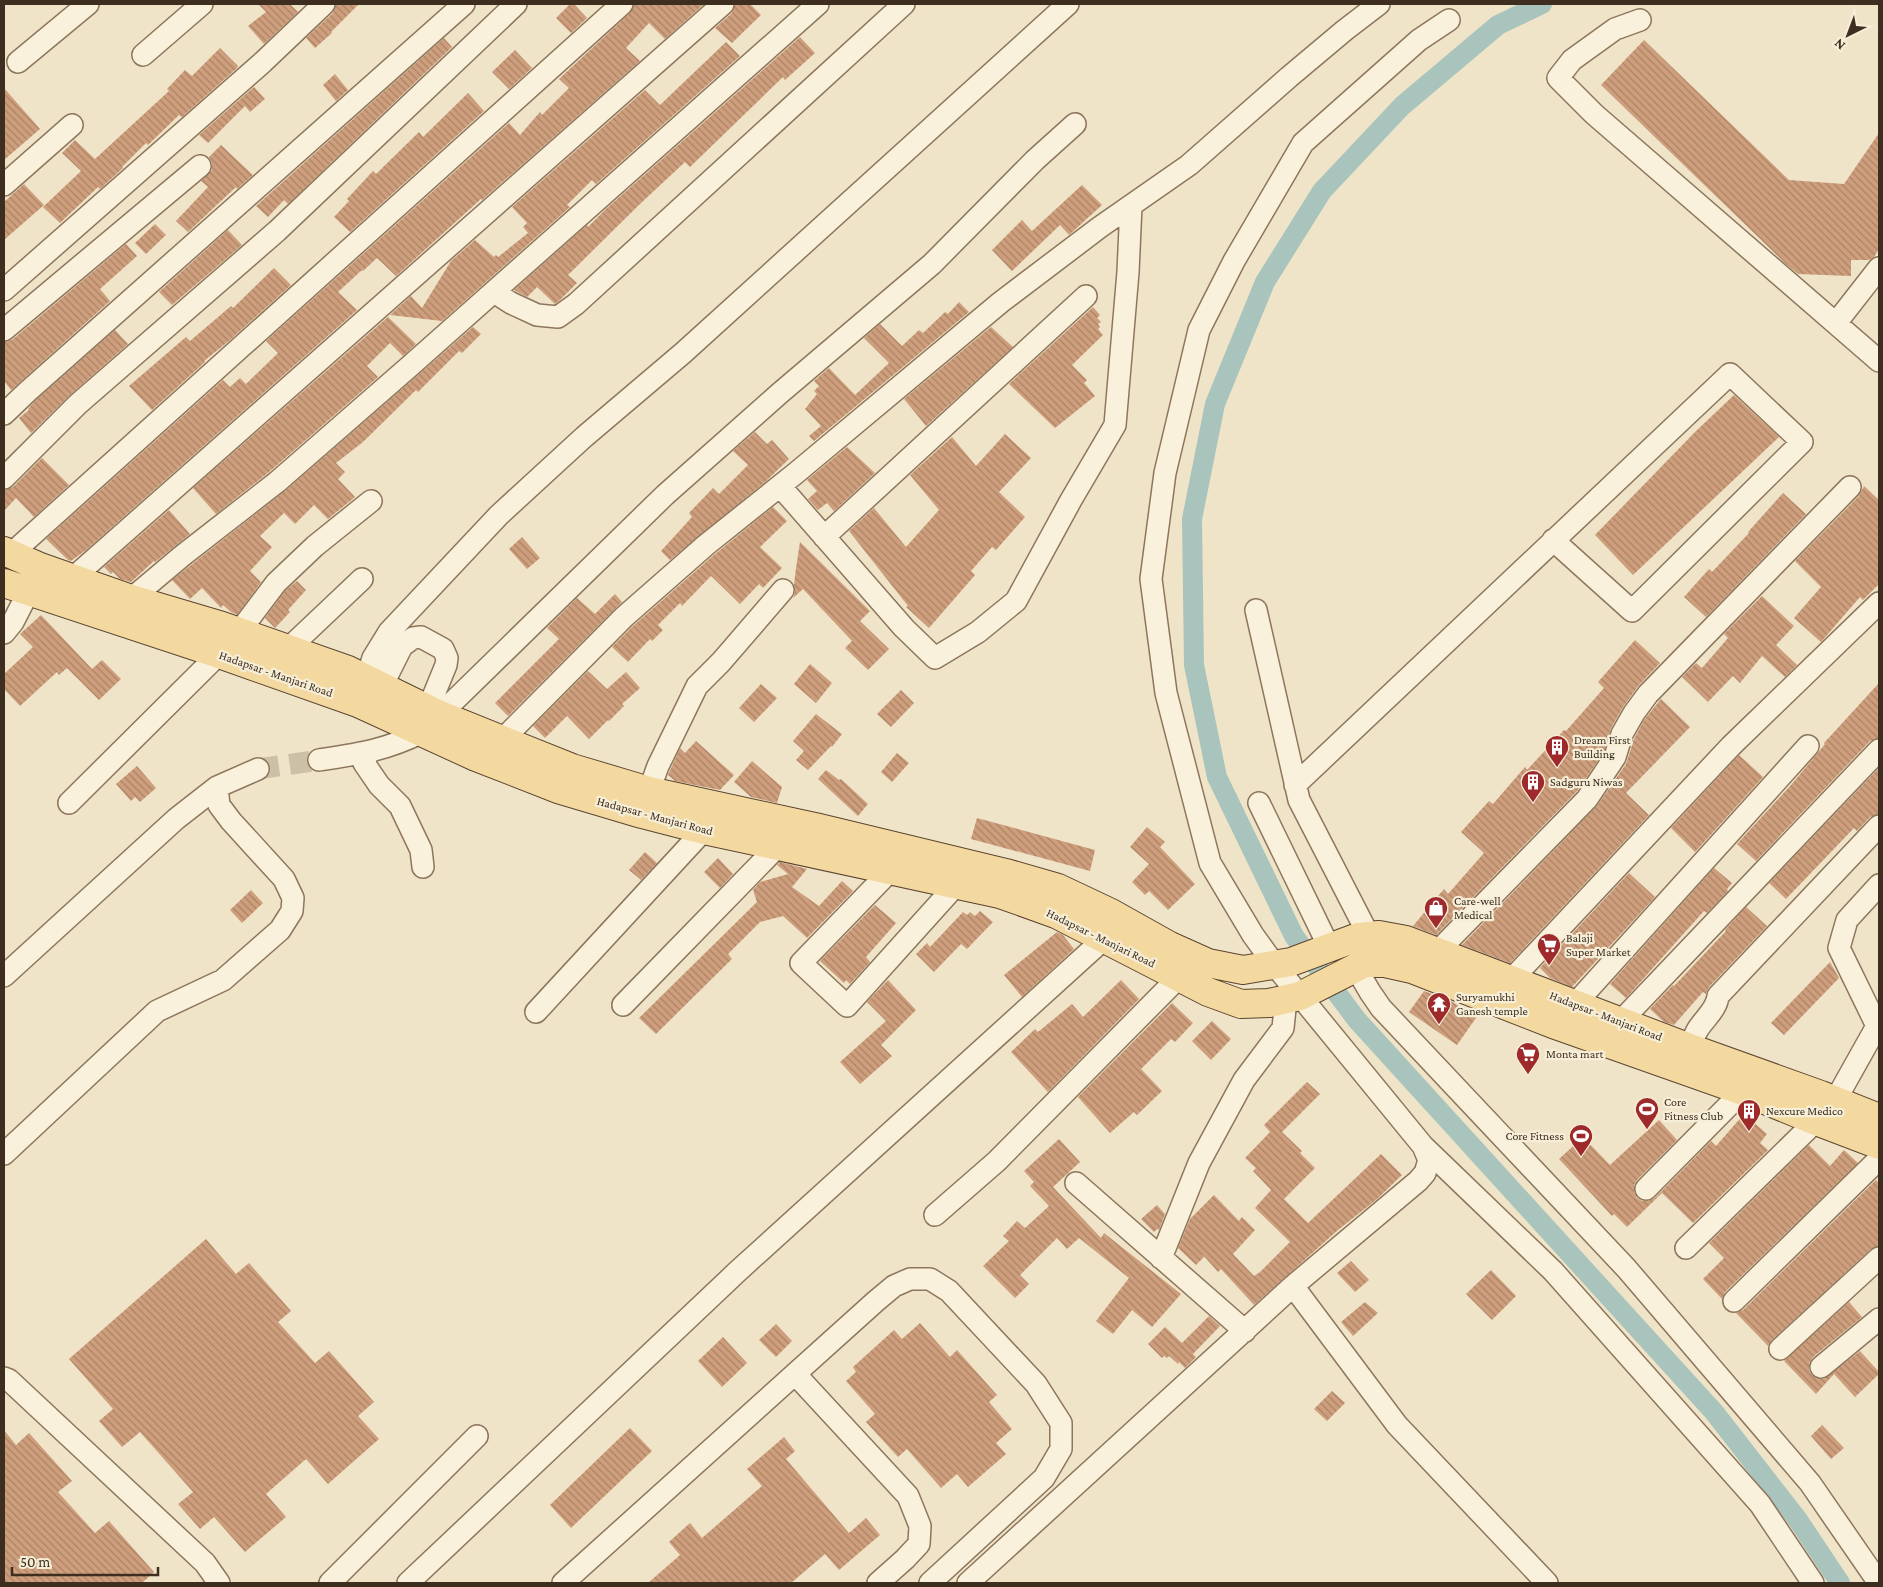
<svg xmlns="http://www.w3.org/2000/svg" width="1883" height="1587" font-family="'Crimson Pro',serif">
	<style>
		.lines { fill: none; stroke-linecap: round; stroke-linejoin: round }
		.canal { stroke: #a9c4bc; stroke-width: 20 }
		.building { fill: url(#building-back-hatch) }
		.minor-tunnel { stroke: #ccc0a6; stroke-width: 21; stroke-dasharray: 21 11; stroke-linecap: butt }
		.minor-casing { stroke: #8d765c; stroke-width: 24 }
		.major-casing { stroke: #5b4430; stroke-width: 30 }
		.minor { stroke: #faf1dc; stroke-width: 21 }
		.major { stroke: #f3d9a0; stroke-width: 28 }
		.labels { text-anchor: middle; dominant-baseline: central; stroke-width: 4.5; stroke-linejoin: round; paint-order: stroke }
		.street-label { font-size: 12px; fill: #3d2e20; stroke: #f7eed8 }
		.poi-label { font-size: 12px; fill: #3d2e20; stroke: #f7eed8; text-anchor: start }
	</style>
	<defs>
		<pattern id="building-back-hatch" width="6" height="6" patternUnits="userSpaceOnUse" patternTransform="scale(1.25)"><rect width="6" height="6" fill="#cf9f7d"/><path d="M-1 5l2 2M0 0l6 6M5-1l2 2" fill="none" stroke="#a98266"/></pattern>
	</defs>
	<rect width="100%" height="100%" fill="#f0e4c8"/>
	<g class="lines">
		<!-- canal -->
		<path class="canal" d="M1542,4L1498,25L1402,106L1322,191L1265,282L1215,404L1192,519L1194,665L1217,777L1294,936L1357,1020L1714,1412L1798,1520L1840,1583"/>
	</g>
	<!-- building -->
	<path class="building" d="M258,4H290L298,12L264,44L248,26L266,12Z
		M336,4H359L331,32L332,33L315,48L306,38L333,13Z
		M570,4H574L587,18L571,33L556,18Z
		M634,4H704L665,39L649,23L626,48L640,61L482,200L481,199L396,276L377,258L363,271L362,270L338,292L357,310L86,550L71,561L68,560L46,539L223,380L230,387L240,378L246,384L278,353L266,341L509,123L520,135L540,112L542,115L569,88L559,79L630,13Z
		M735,4H750L761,15L732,43L715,28L732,13Z
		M800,37L815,53L785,80L783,77L690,167L685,162L640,204L568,275L577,283L560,300L555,304L537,287L527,297L514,290L587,225L588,227L606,209Z
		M444,38L452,47L288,204L284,200L268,217L256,206Z
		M1644,40L1789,180L1844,184L1879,133V249L1874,257L1869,260H1851V276L1798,274L1786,264L1601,85Z
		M726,42L740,56L596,184L592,180L567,205L570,207L442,321L390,315L411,296L422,308L451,261L475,240L494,257L496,255L498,257L528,233L523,227L527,223L512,207L645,90L660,105Z
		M220,48L238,66L237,68L182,117L179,115L148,145L146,143L122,167L123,168L100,189L98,187L60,223L43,207L81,171L62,153L75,140L95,159L169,91L167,89L185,70L192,76Z
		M515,50L532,68L509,89L492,72Z
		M335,74L348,90L336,101L323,85Z
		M254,87L265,99L250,112L245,106L208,143L199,135Z
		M4,88L40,129L4,160Z
		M468,93L484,111L350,232L334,217L349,201L347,199L373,171L376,174L419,132L423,137Z
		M221,145L253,175L237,189L236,187L188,232L176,221L208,187L201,181L212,170V163L209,157Z
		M24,184L44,205L4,240V202Z
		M1082,185L1102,205L1069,235L1060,225L1012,271L992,250L1022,220L1032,231Z
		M155,224L166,235L146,254L135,243Z
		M228,230L242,245L172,305L159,292Z
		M126,244L137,256L100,289L110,301L11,390L4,381V342L12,340Z
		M274,268L291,285L230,340L204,361L205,362L152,410L129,386L186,337L190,341L231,306L233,308Z
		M959,302L969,312L814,441L809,436L821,426L805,409L817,394L814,391L819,386L814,381L829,368L855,395L889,363L864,338L880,324L902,346L919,330L923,333L945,312L948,314Z
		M1093,307L1100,315L1097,318L1101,322L1098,324L1100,327L1098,329L1103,335L1072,365L1087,380L1084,383L1095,396L1055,428L1009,384Z
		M388,317L416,344L403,356L390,343L367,366L378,377L269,472L216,514L193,488Z
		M473,327L481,334L462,353L459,351L418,392L416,390L363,442L336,463L345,472L338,479L355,497L328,519L314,505L295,524L284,513L260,536L272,547L250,571L261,582L237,615L231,612L223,605L221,608L202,588L190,599L172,580L285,491Z
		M991,327L1013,347L926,426L904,399Z
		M115,330L128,344L70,395L31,433L19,418L29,410L28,409L35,401Z
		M1734,395L1779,437L1633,575L1595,535L1695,432Z
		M755,432L767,444L772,440L789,459L765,482L670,560L661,551L692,517L689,513L713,488L719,494L748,465L733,451Z
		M1005,434L1031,458L999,492L1025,517L996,550L992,547L971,571L975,575L929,628L906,607L908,606L849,531L874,508L906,547L939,510L910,475L952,437L976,466Z
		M847,447L875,473L834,511L827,503L818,510L808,499L817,491L807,480Z
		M42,458L69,485L34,517L16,498L4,511V490L13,487Z
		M1864,486L1879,500V584L1863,600L1860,597L1821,642L1794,618L1821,587L1795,561L1859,496Z
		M1783,493L1806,514L1706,617L1684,597L1709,569L1712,572L1749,533L1748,532Z
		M773,507L787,521L760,547L782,568L763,588L759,584L740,604L711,576L682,606L680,603L658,625L663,630L652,641L650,639L628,662L612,647L633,626L714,555Z
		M169,510L190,534L155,562L154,561L131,582L120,579L113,572L111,574L104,567Z
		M522,537L540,558L527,569L509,549Z
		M800,542L870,611L860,621L889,649L868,670L845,648L852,641L803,589L793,598L795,592L794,585L796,568Z
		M297,581L306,590L288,610L290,612L275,628L265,618L285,591Z
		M615,594L622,602L508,716L495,703L559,639L547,628L577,598L595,614Z
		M1762,596L1794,626L1776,645L1797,665L1785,677L1762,656L1740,683L1733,676L1708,702L1682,677L1696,663L1702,668L1728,638L1724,634Z
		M41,615L92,669L102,660L121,679L99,700L67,668L59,675L57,672L20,706L4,689V674L33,647L20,634Z
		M1635,640L1660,663L1639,685L1623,707L1611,728L1604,752L1577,791L1436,935L1413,926L1444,889L1448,894L1484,853L1461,832L1489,801L1493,804L1525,767L1527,770L1564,730L1566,731L1604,688L1598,682Z
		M810,664L832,683L816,703L794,684Z
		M588,671L607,689L626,672L640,688L622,704L624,706L609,721L608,720L589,739L567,716L545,738L533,726Z
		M1879,683V738L1870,741L1756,861L1737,844L1791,785L1817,754L1825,744L1824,743Z
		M761,684L777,698L754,722L739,708Z
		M901,690L914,703L891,727L877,714Z
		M1661,699L1690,727L1626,793L1649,815L1510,963L1462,945L1597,806L1626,764L1634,739L1644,720Z
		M816,714L842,734L832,747L831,746L808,770L796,760L804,751L793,741Z
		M696,741L734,775L720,790L675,781L668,775L680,748L685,753Z
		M897,753L909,763L892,782L881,772Z
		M1739,755L1763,777L1695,852L1671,828Z
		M752,761L782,787L777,803L751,797L734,782Z
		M137,766L156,788L140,802L135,797L131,801L116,784Z
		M1879,768V814L1870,817L1857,831L1854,828L1786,899L1769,883Z
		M826,770L839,780L841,779L868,804L858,816L818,779Z
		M977,818L1095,850L1090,871L971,839Z
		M1147,827L1165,842L1160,847L1195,884L1168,910L1149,891L1145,895L1132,882L1149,864L1130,847Z
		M645,852L657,863L641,880L629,870Z
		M718,858L733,874L720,888L704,872Z
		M780,862L807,869L792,887L819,906L842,881L853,891L807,938L783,916L760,922L728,954L732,959L656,1034L639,1018L757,902L753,890L760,882L788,874L777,865Z
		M1714,868L1732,883L1727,889L1728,891L1707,913L1704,911L1626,998L1610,984Z
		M1629,873L1655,897L1572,987L1550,978L1540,968Z
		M251,890L263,903L242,923L230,910Z
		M875,905L896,923L866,957L870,962L850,984L846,980L844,983L820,961Z
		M1746,907L1767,926L1709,987L1706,994L1703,992L1674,1025L1664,1022L1650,1009L1673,985L1674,986L1726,931L1725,930Z
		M980,911L993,922L967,949L961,944L934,972L916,954L927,943L930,947L963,912L967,915L970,912L975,916Z
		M1057,932L1063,935L1074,949L1022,997L1004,975Z
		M1830,962L1839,978L1784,1035L1771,1023Z
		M888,980L916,1010L881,1045L892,1056L860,1084L840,1062L886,1021L867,1002Z
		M1121,980L1139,999L1048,1092L1011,1052L1035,1029L1038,1032L1072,1004L1083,1017Z
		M1424,991L1451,1001L1476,1018L1457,1045L1409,1012Z
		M1172,1003L1193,1023L1175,1042L1171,1039L1141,1069L1162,1091L1137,1115L1134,1112L1110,1133L1078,1097Z
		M1212,1021L1231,1039L1211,1060L1192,1041Z
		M1307,1082L1320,1094L1282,1132L1302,1151L1300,1153L1315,1168L1284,1199L1308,1223L1381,1154L1402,1175L1377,1199L1338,1230L1254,1305L1221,1269L1218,1272L1202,1254L1204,1257L1196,1265L1178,1248L1190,1219L1214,1195L1239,1221L1242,1217L1255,1230L1233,1254L1254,1276L1260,1272L1290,1242L1255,1208L1271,1190L1253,1171L1256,1168L1245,1158L1270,1132L1264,1125Z
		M1744,1114L1767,1134L1760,1143L1768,1150L1693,1223L1662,1193L1627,1227L1614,1214L1612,1216L1559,1159L1583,1137L1610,1165L1659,1120L1677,1140L1637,1180L1634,1185V1192L1637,1198L1642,1201H1649L1655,1198L1711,1141L1716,1146Z
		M1059,1139L1080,1162L1053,1187L1101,1238L1104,1233L1181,1294L1152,1327L1132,1310L1113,1334L1096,1321L1129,1278L1079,1238L1067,1249L1057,1238L1020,1275L1029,1284L1015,1298L983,1266L1009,1241L1003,1236L1017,1221L1025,1228L1049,1206L1030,1186L1034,1182L1024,1171Z
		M1809,1145L1830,1166L1844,1150L1858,1163L1725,1292L1722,1299L1703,1279L1724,1258L1709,1243Z
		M1876,1180L1879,1183V1246L1871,1249L1772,1340L1768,1346L1736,1313L1743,1310Z
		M1157,1205L1165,1214L1159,1230L1157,1229L1154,1232L1141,1219Z
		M206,1239L236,1274L249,1263L291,1311L278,1322L315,1363L329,1351L374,1402L358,1416L379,1439L328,1484L306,1459L266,1494L286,1517L245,1552L214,1517L200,1529L178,1504L193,1492L140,1432L122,1447L99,1421L113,1409L69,1359Z
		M1351,1261L1369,1280L1355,1292L1337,1273Z
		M1491,1270L1516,1296L1492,1320L1466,1294Z
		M1365,1302L1378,1313L1353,1336L1341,1322Z
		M1849,1302L1862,1317L1813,1357L1809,1363V1370L1812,1375L1816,1378L1824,1379L1860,1351L1879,1372V1374L1855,1397L1834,1374L1816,1394L1784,1361Z
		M1209,1316L1220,1326L1193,1354L1196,1357L1185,1368L1179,1362L1178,1364L1169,1356L1167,1358L1164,1356L1162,1358L1148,1344L1165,1327L1182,1343Z
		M920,1323L950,1357L957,1350L997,1395L989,1402L1012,1429L996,1443L1006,1454L968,1487L957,1474L941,1488L907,1449L898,1457L866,1422L875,1414L846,1381L856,1372L853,1367L894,1330L902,1339Z
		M776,1324L792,1341L776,1357L759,1340Z
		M723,1337L747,1363L722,1387L698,1361Z
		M1332,1391L1345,1403L1327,1421L1314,1409Z
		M1822,1425L1844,1448L1831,1459L1811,1436Z
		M630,1428L652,1451L571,1528L550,1505Z
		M4,1430L16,1445L29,1433L72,1481L58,1492L95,1533L109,1521L154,1572L142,1583H4Z
		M784,1437L795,1451L786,1459L849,1533L866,1518L880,1535L839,1570L825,1554L791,1583H648L680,1555L669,1542L690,1523L702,1538L762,1486L747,1469Z"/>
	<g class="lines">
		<!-- minor-tunnel -->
		<path class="minor-tunnel" d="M258,769L319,760"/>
		<!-- minor casing -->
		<g class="minor-casing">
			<path id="minor" d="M1640,20L1615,29L1572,60L1558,78L1594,114L1879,361
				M143,55L202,4
				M18,62L88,4
				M4,185L72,125
				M4,290L263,62L324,4
				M494,292L511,303L537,315L558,317L576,304L904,4
				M1836,323L1879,268
				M4,330L200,166
				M4,414L27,392L464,4
				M4,478L78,404L277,231L516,4
				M780,486L904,628L935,658L978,632L1016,601L1071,500L1115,425L1128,272L1131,206
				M824,537L1086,296
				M11,554L622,4
				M74,577L723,4
				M131,599L182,556L277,482L410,366L818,4
				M1256,610L1299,800L1369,936
				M239,632L276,583L315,546L371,501
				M4,633L13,622L35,579
				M288,649L362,579
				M382,686L402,646L413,638L421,637L443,649L447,658L446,665L428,709
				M362,693L373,658L389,632L499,515L584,437L683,353L1068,4
				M503,739L624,617L706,545L796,473L1001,302L1100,227L1189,165L1289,77L1345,30L1379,4
				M368,753L364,763L379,785L400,806L421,850L423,867
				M319,760C358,754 387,750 422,732L665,495L780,393L932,264L1035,160L1075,124
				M1295,785L1730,374L1802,442L1632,611L1553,540
				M649,791L658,766L697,686L721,662L783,590
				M69,803L219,654
				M1259,803L1329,947
				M890,871L801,963L847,1006L956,885
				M1438,951L1587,799L1615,757L1622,734L1634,713L1648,694L1850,487
				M1356,968L1370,992L1381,1008L1626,1268L1810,1483L1879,1583
				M4,976L176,819L217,787L258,769
				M1512,979L1731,746L1879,603
				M1575,1004L1808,746
				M623,1005L777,847L785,836
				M536,1012L704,830L709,819
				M1621,1021L1879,750
				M1877,1026L1839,948L1847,920L1879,885
				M1682,1061C1689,1051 1692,1039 1698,1029C1705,1018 1717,1009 1718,996L1879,826
				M1835,1101L1877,1026L1879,1025
				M1423,1146L1553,1271L1760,1504L1813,1583
				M4,1154L157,1011L223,980L280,930L292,911L293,898L284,879L231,821L219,805L217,787
				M1076,1183L1245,1331
				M1646,1189L1743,1091
				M935,1215L997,1161L1179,977
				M1686,1248L1816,1121L1823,1110
				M1161,1258L1199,1163L1244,1080L1283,1028L1286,999
				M1293,1286L1397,1425L1547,1583
				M1734,1301L1879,1159
				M1780,1349L1879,1258
				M1821,1367L1879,1319
				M796,1375L908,1496L920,1526L919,1544L905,1559L878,1583
				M4,1378L9,1380L205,1563L219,1583
				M330,1583L477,1436
				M408,1583L738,1271L1105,938L1113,928
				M563,1583L876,1301L894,1286L910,1279H930L949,1291L1036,1384L1061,1423V1449L1044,1478L930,1583
				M968,1583L1293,1286L1418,1181L1425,1173L1429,1160L1423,1146L1274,964L1253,935L1210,863L1166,693L1151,579L1165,473L1199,330L1234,261L1303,143L1419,40L1449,20"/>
		</g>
		<!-- major casing -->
		<g class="major-casing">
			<path id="major" d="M4,551L40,567L131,599L222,626L348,670L440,715L572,768L649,791L819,828L1006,873L1058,888L1111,913L1170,946L1208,963L1243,970L1291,962L1358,937L1379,935L1406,940L1690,1048L1821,1095L1879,1118
				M4,583L219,654L358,703L476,757L558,789L642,814L704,830L1000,894L1056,914L1208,992L1241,1004L1269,1003L1300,996L1365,963H1385L1412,969L1553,1024L1743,1091L1816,1121L1879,1145"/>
		</g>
		<!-- minor -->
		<use href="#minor" class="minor"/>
		<!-- major -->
		<use href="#major" class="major"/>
	</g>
	<!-- icons -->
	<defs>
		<g id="building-pin" transform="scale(1.25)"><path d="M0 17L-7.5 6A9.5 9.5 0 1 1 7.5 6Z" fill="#9e2a2b" stroke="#f7eed8"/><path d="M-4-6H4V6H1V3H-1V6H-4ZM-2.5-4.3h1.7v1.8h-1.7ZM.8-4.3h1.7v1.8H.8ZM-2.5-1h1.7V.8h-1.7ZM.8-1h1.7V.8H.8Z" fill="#fff"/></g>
		<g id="shop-pin" transform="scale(1.25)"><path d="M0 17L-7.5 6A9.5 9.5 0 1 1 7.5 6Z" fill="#9e2a2b" stroke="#f7eed8"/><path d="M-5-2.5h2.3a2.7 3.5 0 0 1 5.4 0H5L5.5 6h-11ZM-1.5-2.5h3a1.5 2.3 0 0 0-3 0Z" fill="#fff"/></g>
		<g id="supermarket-pin" transform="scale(1.25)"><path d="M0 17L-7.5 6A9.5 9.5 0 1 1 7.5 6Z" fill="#9e2a2b" stroke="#f7eed8"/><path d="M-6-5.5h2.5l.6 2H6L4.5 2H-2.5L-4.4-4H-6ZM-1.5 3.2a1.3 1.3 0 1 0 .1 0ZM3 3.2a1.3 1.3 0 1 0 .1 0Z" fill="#fff"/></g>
		<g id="temple-pin" transform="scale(1.25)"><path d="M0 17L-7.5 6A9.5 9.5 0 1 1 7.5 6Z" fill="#9e2a2b" stroke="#f7eed8"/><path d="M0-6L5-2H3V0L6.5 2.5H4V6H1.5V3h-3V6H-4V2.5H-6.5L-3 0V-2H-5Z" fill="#fff"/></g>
		<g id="stadium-pin" transform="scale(1.25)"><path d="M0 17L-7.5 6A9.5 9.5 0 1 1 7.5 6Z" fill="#9e2a2b" stroke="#f7eed8"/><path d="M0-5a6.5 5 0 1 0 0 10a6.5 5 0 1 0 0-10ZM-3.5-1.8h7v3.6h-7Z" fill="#fff"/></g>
	</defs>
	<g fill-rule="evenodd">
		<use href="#building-pin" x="1557" y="747"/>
		<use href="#building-pin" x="1533" y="782"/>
		<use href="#shop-pin" x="1436" y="908"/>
		<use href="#supermarket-pin" x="1549" y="945"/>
		<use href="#temple-pin" x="1439" y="1004"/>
		<use href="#supermarket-pin" x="1528" y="1054"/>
		<use href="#stadium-pin" x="1647" y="1109"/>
		<use href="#building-pin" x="1749" y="1111"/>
		<use href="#stadium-pin" x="1581" y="1136"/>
	</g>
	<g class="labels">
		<!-- street labels -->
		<g class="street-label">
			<text transform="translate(276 674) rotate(19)">Hadapsar - Manjari Road</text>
			<text transform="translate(655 816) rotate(15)">Hadapsar - Manjari Road</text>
			<text transform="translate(1101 938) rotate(26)">Hadapsar - Manjari Road</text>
			<text transform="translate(1606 1016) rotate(21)">Hadapsar - Manjari Road</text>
		</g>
		<!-- poi labels -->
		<g class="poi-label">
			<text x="1574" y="740">Dream First<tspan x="1574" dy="14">Building</tspan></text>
			<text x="1550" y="782">Sadguru Niwas</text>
			<text x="1454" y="901">Care-well<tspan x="1454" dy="14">Medical</tspan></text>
			<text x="1566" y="938">Balaji<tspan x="1566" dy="14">Super Market</tspan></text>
			<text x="1456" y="997">Suryamukhi<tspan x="1456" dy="14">Ganesh temple</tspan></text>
			<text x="1546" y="1054">Monta mart</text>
			<text x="1664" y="1102">Core<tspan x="1664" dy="14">Fitness Club</tspan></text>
			<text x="1766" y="1111">Nexcure Medico</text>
			<text x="1564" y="1136" text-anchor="end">Core Fitness</text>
		</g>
	</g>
	<!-- border -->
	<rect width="1883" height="1587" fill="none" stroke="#3d2e20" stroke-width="10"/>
	<!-- north arrow -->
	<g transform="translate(1848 35) rotate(222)" stroke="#f7eed8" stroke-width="4" paint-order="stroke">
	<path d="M0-4L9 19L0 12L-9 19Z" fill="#3d2e20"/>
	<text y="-8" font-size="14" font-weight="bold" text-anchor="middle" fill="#3d2e20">N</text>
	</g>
	<!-- scale -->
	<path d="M12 1567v8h146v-8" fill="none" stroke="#3d2e20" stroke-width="2.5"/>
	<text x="20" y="1567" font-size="15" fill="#3d2e20" stroke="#f7eed8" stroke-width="4" paint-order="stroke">50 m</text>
</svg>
